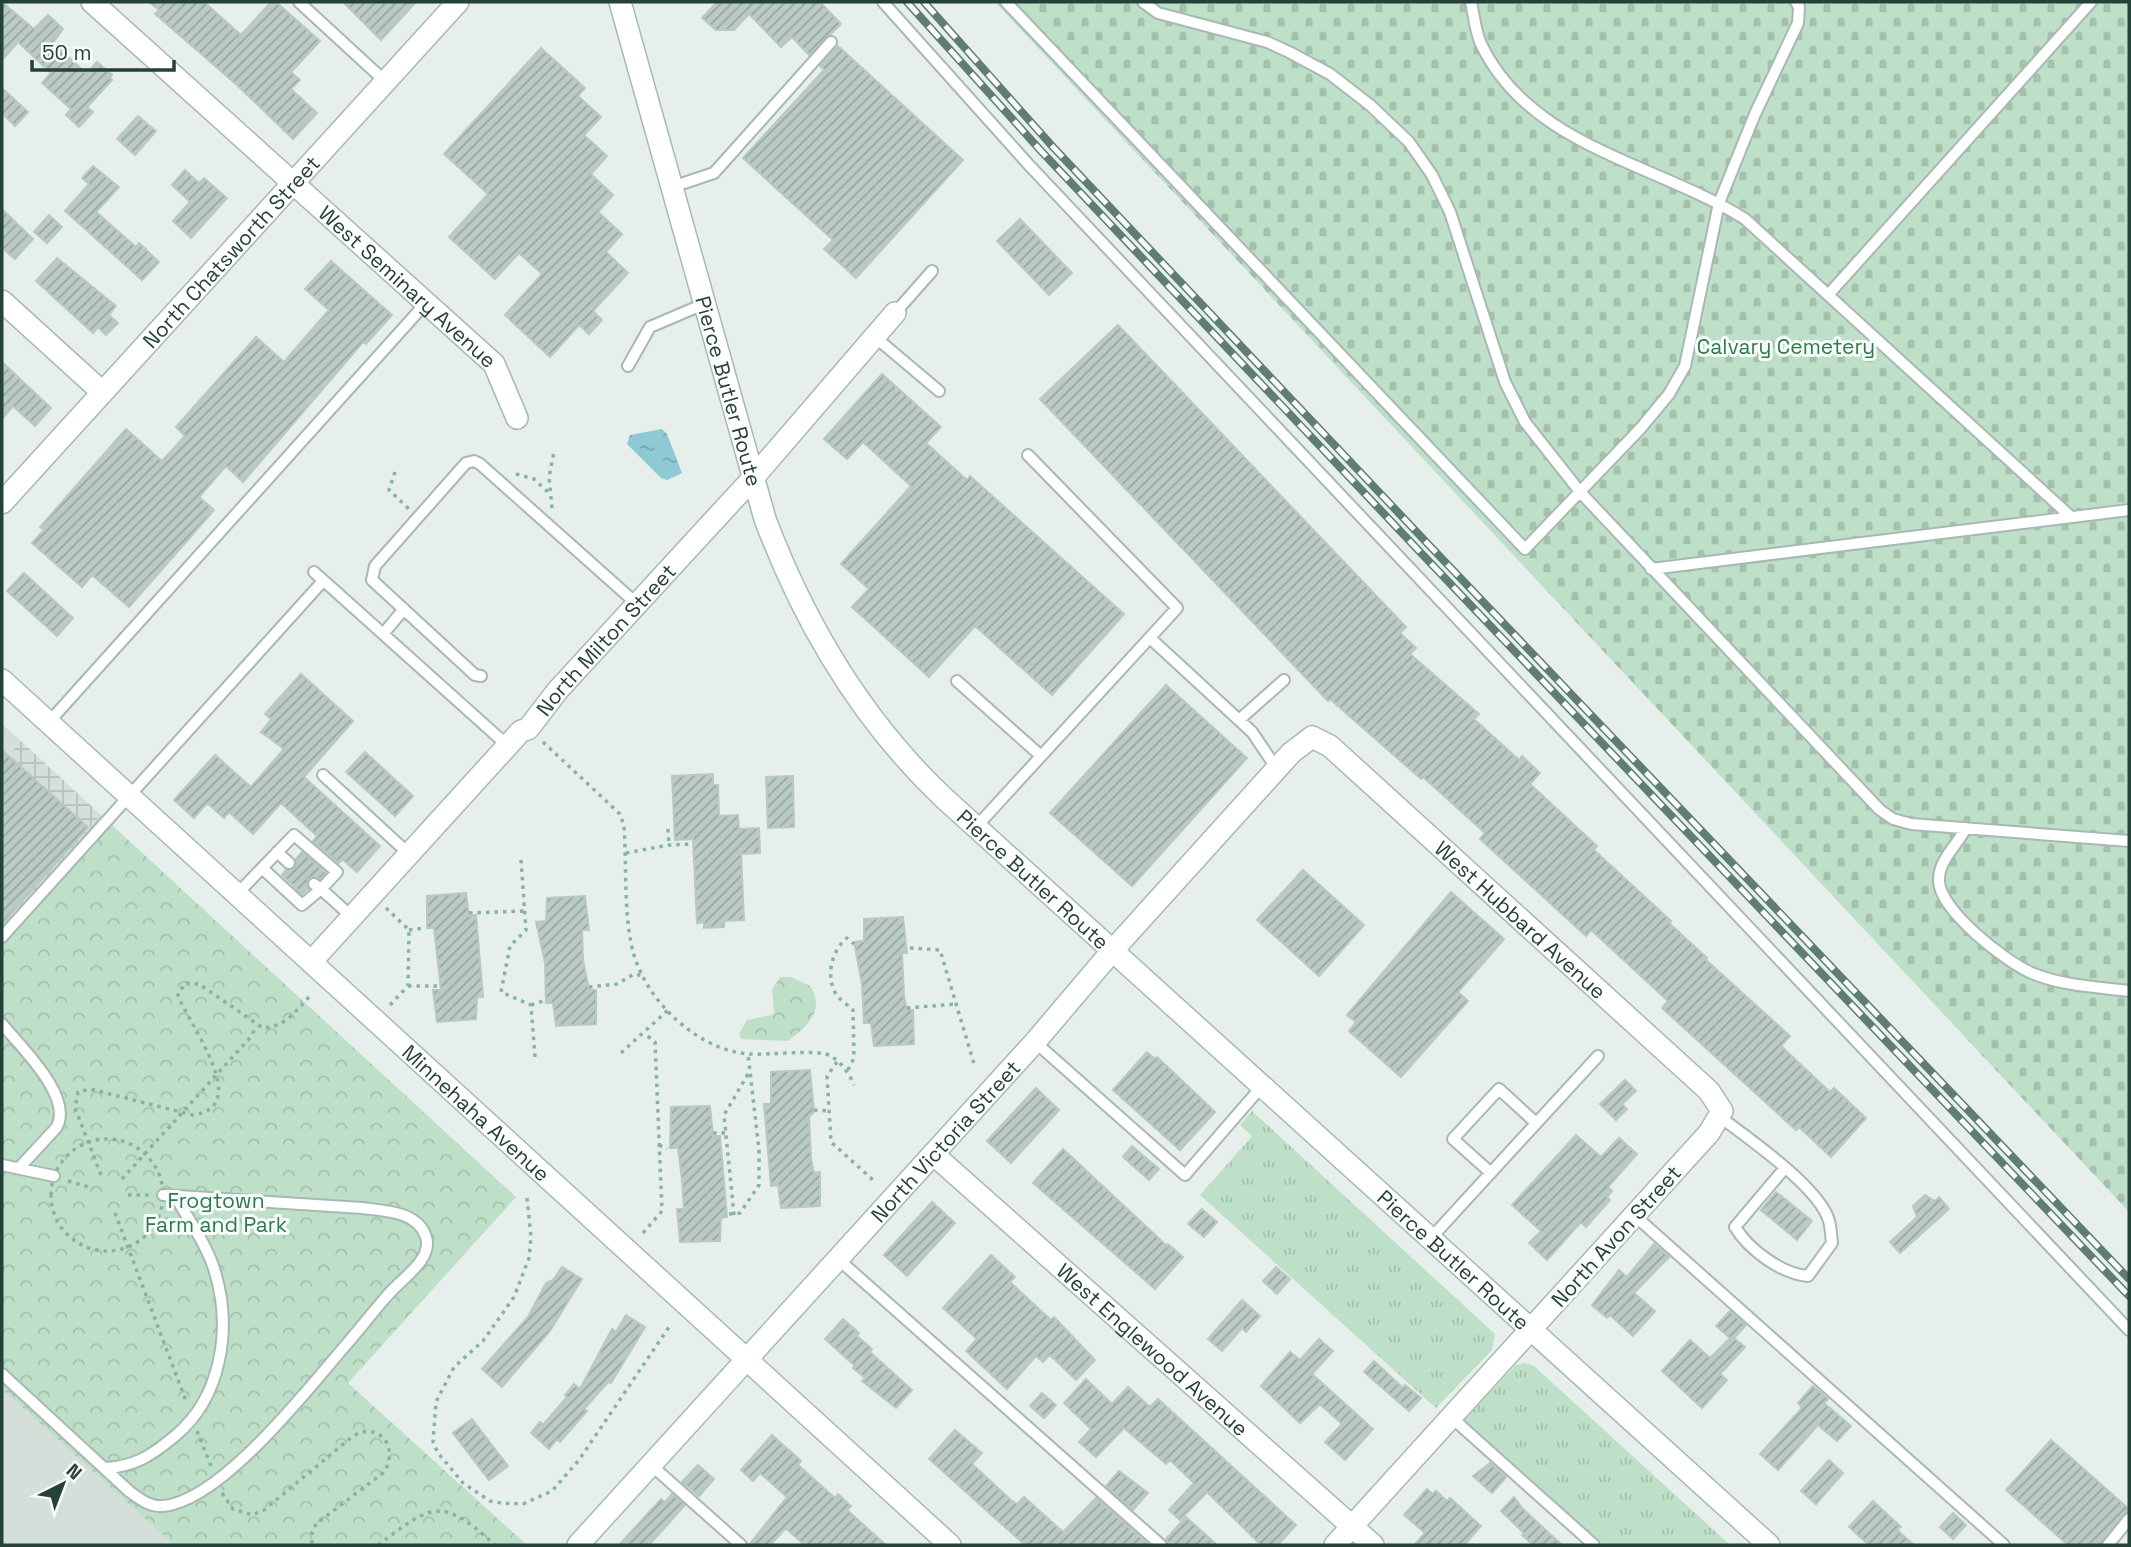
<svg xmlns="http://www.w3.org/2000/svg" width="2131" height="1547" font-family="'Space Grotesk',sans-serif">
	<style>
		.built { fill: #d4dfda }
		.industrial { fill: url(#industrial-grid) }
		.grass { fill: url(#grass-tufts) }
		.cemetery { fill: url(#cemetery-stones) }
		.park { fill: url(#park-crowns) }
		.water { fill: url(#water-ripples) }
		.building { fill: url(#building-hatch); stroke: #b8c9c2; stroke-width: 2 }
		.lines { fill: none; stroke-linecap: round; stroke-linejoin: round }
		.lane-casing { stroke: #a8b8b2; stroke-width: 14 }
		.street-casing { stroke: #a8b8b2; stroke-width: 24 }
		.secondary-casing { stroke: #a4bbb3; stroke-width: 24 }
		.path { stroke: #86b3a5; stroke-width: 3.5; stroke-dasharray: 3.5 5; stroke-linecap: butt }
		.lane { stroke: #fff; stroke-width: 10 }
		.street { stroke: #fff; stroke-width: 21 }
		.secondary { stroke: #fff; stroke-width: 21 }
		.rail-casing { stroke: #5f7d75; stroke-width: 8 }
		.rail { stroke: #f7fbf9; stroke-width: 5; stroke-dasharray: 16; stroke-linecap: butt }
		.labels { text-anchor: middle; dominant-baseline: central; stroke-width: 6; stroke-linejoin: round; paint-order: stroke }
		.street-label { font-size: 21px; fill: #24423a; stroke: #f7fbf9 }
		.park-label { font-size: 21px; fill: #2d7a4b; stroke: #f7fbf9 }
	</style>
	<defs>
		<pattern id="industrial-grid" width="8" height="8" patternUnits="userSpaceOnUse" patternTransform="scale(1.75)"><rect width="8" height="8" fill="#d4dfda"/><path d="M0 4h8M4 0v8" fill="none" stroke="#b6c1bc"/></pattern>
		<pattern id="grass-tufts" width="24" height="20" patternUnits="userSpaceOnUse" patternTransform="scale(1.75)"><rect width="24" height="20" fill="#bfe0c8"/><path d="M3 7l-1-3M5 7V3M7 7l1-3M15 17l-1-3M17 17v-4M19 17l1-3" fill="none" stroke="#a4c1ad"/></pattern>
		<pattern id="cemetery-stones" width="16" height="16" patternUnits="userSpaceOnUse" patternTransform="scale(1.75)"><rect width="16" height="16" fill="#bfe0c8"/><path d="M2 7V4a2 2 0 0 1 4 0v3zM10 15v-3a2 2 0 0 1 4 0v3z" fill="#a4c1ad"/></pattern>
		<pattern id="park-crowns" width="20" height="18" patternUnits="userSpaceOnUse" patternTransform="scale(1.75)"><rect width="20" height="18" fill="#bfe0c8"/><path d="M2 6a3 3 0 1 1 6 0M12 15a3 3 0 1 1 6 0" fill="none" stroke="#a4c1ad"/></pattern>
		<pattern id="water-ripples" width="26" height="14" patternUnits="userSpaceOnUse" patternTransform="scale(1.75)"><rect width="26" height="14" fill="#8ec9d4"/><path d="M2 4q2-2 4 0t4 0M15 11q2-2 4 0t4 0" fill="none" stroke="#74a5ad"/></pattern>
		<pattern id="building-hatch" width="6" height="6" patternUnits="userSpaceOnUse" patternTransform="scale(1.75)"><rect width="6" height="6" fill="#bbcac4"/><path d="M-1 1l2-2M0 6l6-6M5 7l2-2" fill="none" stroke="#98a6a0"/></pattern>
	</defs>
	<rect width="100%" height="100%" fill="#e6efeb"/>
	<!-- built -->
	<path class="built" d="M2,724L21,741L2,763Z
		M2,1389L174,1545H2Z"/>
	<!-- industrial -->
	<path class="industrial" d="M21,741L101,815L2,930V763Z"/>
	<!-- grass -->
	<path class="grass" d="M1252,1111L1495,1334L1492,1350L1436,1408L1200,1195L1252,1136L1240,1125Z
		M1525,1363L1534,1366L1730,1545H1604L1464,1420L1516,1365Z"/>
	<!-- cemetery -->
	<path class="cemetery" d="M995,2H2129V1212Z"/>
	<!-- park -->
	<path class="park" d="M101,815L516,1197L348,1383L527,1545H174L2,1389V930Z
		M780,977H791L810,986C826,1010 807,1027 788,1041L741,1039L739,1034L747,1020L774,1014L772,990Z"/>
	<!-- water -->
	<path class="water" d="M662,429L667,434L682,473L667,480L661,478L627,444L630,435Z"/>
	<!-- building -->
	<path class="building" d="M2,2L34,29L48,15L63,29L53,43L87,74L97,62L112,75L110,78L112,80L87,107L93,112L79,127L66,115L71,109L42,83L51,73L18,42L2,60Z
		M149,2H204L241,35L271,2H276L320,41L291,72L300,80L291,89L317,113L293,139L237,85L155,14L159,10Z
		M343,2H416L381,40Z
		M717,2H820L841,24L809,55L792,37L781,47L749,14L734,30H716L702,18Z
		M838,46L963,160L856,278L824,249L833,240L743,158L824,70L820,66Z
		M541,48L585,88L578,96L601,117L584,135L607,156L591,174L613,195L598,212L622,234L606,252L628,273L593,311L602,320L589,334L579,325L550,357L505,315L542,274L519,253L495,279L449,237L488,194L444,154Z
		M2,88L28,112L15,126L2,113Z
		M138,116L156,131L135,155L117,139Z
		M93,166L119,187L96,212L136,247L139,243L159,262L142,280L65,211L89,184L82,178Z
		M185,170L199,183L204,178L227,198L191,238L173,221L190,202L172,185Z
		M2,209L33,239L15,259L2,248Z
		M49,215L62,227L47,243L34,232Z
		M1020,219L1072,273L1049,295L997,241Z
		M57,258L116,306L109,315L118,323L106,335L98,327L93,333L36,281Z
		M331,261L392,315L366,344L363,342L243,482L226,466L199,497L214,510L129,607L92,575L82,587L32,543L44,530L40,527L126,429L162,461L185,436L176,427L256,337L284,362L329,310L305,289Z
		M1118,325L1406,627L1400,633L1416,648L1410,654L1479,714L1474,719L1519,760L1522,756L1540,773L1530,784L1597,846L1594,850L1671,921L1669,923L1707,958L1706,960L1790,1036L1781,1046L1830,1092L1834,1088L1866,1118L1831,1157L1799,1127L1796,1130L1662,1008L1668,1001L1591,930L1586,936L1480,839L1485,833L1423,777L1421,779L1330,699L1328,701L1040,399Z
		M2,362L51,408L35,426L13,406L2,419Z
		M882,374L941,427L926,443L967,480L970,476L1124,614L1052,695L975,626L929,677L852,607L869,589L841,564L911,486L863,442L847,459L824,439Z
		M24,573L73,618L57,636L7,591Z
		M301,674L353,721L304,777L380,846L357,872L342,859L339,863L313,841L317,836L281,803L253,834L229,812L224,818L207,803L194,818L174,800L215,755L251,787L284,749L261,732L271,719L265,714Z
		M1166,685L1247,758L1132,886L1050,813Z
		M2,750L88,827L2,924Z
		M365,752L413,796L395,816L346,772Z
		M713,774V785H718L719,816L738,815L739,829L759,828L760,853L741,854L744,920L724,921V927L704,928V922L697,923L693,839L675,840L672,776Z
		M793,776L794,827L768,828L766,777Z
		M302,852L326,873L320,879L314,876L308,879V889L302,894L282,875L286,870L294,869L296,859Z
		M1303,870L1364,925L1319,976L1257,920Z
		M1451,892L1504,939L1458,992L1468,1001L1401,1077L1349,1031L1356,1022L1347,1015Z
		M466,893L469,916L476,915L483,997H477L476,1019L437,1022L433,990H441L434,928H427V896Z
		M585,896L589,930H582L583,960L589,990H596V1024L556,1026L553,1003H546L545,963L536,922L546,921L547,898Z
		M903,917L907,953H902L904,997L907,1010H913L914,1044L874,1046L871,1023H864L862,984L854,942L864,941V919Z
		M1147,1052L1155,1059L1157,1057L1215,1112L1180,1150L1113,1090Z
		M810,1070L814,1112L809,1117L811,1159L814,1173L820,1172V1206L781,1208L778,1185L771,1186L764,1104H771V1072Z
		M1625,1080L1636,1091L1622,1104L1627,1109L1616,1120L1600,1104Z
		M1036,1088L1059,1110L1011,1163L987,1141Z
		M710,1106L713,1136H720L727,1217L721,1218L720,1241L680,1242L677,1209H684L682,1179L678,1148H670L671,1107Z
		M1576,1135L1601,1157L1619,1138L1637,1154L1608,1187L1612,1191L1607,1197L1610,1200L1586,1227L1581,1222L1547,1260L1529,1243L1541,1231L1512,1205Z
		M1132,1146L1159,1169L1149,1180L1123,1157Z
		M1063,1149L1167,1246L1168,1244L1183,1257L1155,1289L1033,1183Z
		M1776,1192L1812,1221L1797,1240L1761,1210Z
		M1925,1195L1935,1201L1939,1197L1949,1209L1900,1253L1890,1242L1917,1217L1913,1206Z
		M932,1202L955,1223L907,1276L884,1255Z
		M1202,1209L1217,1222L1204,1237L1188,1224Z
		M1654,1244L1669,1257L1634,1293L1655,1311L1633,1336L1610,1315L1607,1318L1592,1305L1619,1270L1627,1277Z
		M991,1255L1015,1277L1010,1282L1051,1320L1054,1317L1095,1360L1076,1380L1050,1355L1043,1362L1036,1356L1007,1389L966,1351L977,1339L943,1308Z
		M562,1267L582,1279L550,1331L502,1387L482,1369L528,1317L546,1283L553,1280Z
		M1276,1267L1290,1279L1277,1294L1263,1281Z
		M1242,1300L1260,1316L1246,1332L1242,1328L1222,1351L1208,1339Z
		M1730,1311L1746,1325L1734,1338L1745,1347L1720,1374L1727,1380L1702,1408L1662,1371L1690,1340L1710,1358L1730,1338L1716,1326Z
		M626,1315L645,1327L611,1383L608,1382L584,1409L587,1411L560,1442L557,1439L549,1449L531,1433L540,1422L543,1425L567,1397L565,1395L574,1384L580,1389L612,1329L616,1332Z
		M843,1319L859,1333L857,1336L872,1349L870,1352L912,1390L896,1408L862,1381L865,1378L853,1368L855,1366L825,1339Z
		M1319,1339L1333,1351L1312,1374L1373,1429L1345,1460L1325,1442L1342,1424L1320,1404L1300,1423L1261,1386L1290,1352L1300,1360Z
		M1374,1361L1403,1388L1405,1385L1421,1398L1409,1411L1364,1372Z
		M1086,1379L1112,1404L1128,1387L1150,1407L1158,1399L1296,1525L1278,1545H1261L1207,1492L1180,1520L1169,1510L1194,1483L1170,1460L1166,1464L1124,1428L1096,1457L1079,1442L1091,1429L1064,1403Z
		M1813,1386L1828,1399L1824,1403L1851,1426L1837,1441L1818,1425L1778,1470L1760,1454L1802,1408L1798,1403Z
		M1042,1393L1056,1405L1044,1418L1030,1406Z
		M472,1419L508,1466L489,1480L453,1433Z
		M955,1430L982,1453L972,1464L1011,1500L1017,1504L1024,1497L1063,1532L1096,1498L1149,1545H1025L929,1459Z
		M772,1435L801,1461L798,1465L835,1498L838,1494L851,1506L847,1510L886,1545H804L786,1528L770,1545H749L787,1497L760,1473L753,1481L741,1470Z
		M2051,1440L2129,1509L2100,1545H2068L2006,1490Z
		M1829,1460L1843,1473L1816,1504L1801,1491Z
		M1490,1463L1506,1477L1492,1493L1473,1476Z
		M698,1465L714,1479L699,1496L682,1482Z
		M1119,1471L1148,1493L1133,1510L1106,1486Z
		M1427,1489L1433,1494L1436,1491L1447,1501L1450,1498L1481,1526L1464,1545H1414L1425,1533L1404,1515Z
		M672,1494L685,1505L649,1545H619L661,1499L665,1502Z
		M1514,1497L1522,1508L1562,1545H1533L1522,1535L1524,1533L1501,1511Z
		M1873,1501L1901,1527L1897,1530L1914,1545H1869L1849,1527Z
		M1953,1513L1966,1525L1953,1539L1940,1527Z
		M1186,1517L1217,1545H1169L1166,1539Z"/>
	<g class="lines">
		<!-- lane casing -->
		<g class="lane-casing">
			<path id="lane" d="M299,2L387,83
				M883,2L1028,164L2129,1330
				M1006,2L1525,549L1640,429L1669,394L1685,366L1719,203L1755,114L1798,23L1799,7L1796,2
				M1143,2L1158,13L1267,42L1289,52L1330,74L1370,105L1409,142L1432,175L1450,212L1505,382L1525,422L1581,493L1880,810L1893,819L1911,824L2129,841
				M1471,2C1474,15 1475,31 1481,44C1530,147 1656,163 1745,219L2070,516
				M672,187L714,173L831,42
				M1828,295L2091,2
				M895,313L932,271
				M875,337L939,391
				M628,366L650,327L704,304
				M1651,569L2129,510
				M314,572L508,746
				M383,634L404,609
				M1150,638L1252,732L1277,769
				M481,676L475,675L372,580L375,566L466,463L474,461L480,464L637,604
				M957,681L1041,756
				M1239,720L1284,680
				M49,722L426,303
				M323,775L409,854
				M976,827L1177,608L1028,455
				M1966,828C1958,844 1939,860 1939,879C1937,909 2008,964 2034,974C2065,986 2097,987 2129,991
				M277,852L289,863
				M262,868L302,905L321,889L314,884
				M237,894L294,835L337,872L321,889L352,917
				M2,937L323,581
				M2,1024C20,1046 75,1098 56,1128L19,1168
				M1035,1042L1185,1175L1263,1085
				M1720,1117C1748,1138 1820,1188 1829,1221C1831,1228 1831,1236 1832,1243L1808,1276C1782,1274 1749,1250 1735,1227L1784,1169
				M2,1165L54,1176
				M1491,1173L1453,1139L1499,1089L1536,1123
				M1634,1215L2004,1545
				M1431,1238L1598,1056
				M838,1259L1161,1545
				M2,1374L130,1492C140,1499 149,1507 163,1506C221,1501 307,1390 345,1346C359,1330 372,1313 386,1297C396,1285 410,1275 420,1262C425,1255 429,1246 426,1237C418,1211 384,1211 362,1208L163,1195
				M1451,1417L1594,1545
				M650,1464L741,1545
				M104,1468C135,1467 152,1455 175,1436C222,1397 232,1328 215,1272C207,1245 189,1220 175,1196
				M2108,1545L2129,1519"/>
		</g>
		<!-- street casing -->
		<g class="street-casing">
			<g id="street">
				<path id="s1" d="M92,2L494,364L517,418"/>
				<path d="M2,301L102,392"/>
				<path id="s2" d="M2,503L458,2"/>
				<path id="s3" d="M1113,950L1291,753L1312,737L1330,746L1709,1091L1722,1111L1709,1133L1335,1545"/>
				<path id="s4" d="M311,962L521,731L528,729L558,690L753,478L895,313"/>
				<path id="s5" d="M933,1154L1373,1545"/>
			</g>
		</g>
		<!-- secondary casing -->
		<g class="secondary-casing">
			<g id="secondary">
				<path id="s6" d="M620,2L765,519C805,625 861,720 945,799L1769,1545"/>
				<path id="s7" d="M2,680L950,1545"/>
				<path id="s8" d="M578,1545L1035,1042L1113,950"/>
			</g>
		</g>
		<!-- path -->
		<path class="path" d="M395,472L389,490L409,509
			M516,474L534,479L549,493
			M552,508L549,477L554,452
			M543,742L620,814L624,826C627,866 623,918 634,955C648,1003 700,1052 751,1054C770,1055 810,1050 826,1054C840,1059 849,1073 854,1085
			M668,829L669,844
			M626,853L669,845L693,844
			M521,860L526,930L510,946L501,992L531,1005L535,1057
			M386,908L409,930L408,986L389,1006
			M469,913L525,911
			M409,930L424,928
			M910,948L940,950L975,1067
			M408,986H441
			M589,987L617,984L634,974L644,976
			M531,1005L543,1001
			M907,1008L956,1004
			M621,1053L668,1010
			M837,1062L827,1076L831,1142L873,1180
			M848,1070L854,1058L853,1010C848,1005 840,1000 836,994C825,976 832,950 847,938L854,944
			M814,1110L829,1111
			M713,1133H725
			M51 1195a56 56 0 1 1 112 0a56 56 0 1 1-112 0Z
			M659,1145L667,1149
			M101,1175L75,1108L78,1092L90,1089L193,1115C254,1107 188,1024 178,995L185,983L199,984L263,1028C285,1027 295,1012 310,996
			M122,1179L249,1039L257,1026
			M68,1181L89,1187
			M128,1195H150
			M527,1198L531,1237L529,1258L514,1297L483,1341L454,1367L436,1402L433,1442L438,1453L463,1483L490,1501L501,1503L523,1504L552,1491L579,1460L669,1327
			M115,1213L186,1401
			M729,1214L740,1213L759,1185V1150L748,1054
			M734,1215L724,1115L748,1074
			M643,1233L662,1211L655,1042L644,1033
			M197,1431L211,1466
			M222,1493L233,1509L252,1515L264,1510L353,1436C381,1420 400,1450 383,1473L316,1524L312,1532V1545
			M378,1545C433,1504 441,1496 495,1545"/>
		<!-- lane -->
		<use href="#lane" class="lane"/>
		<!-- street -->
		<use href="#street" class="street"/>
		<!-- secondary -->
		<use href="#secondary" class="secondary"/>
		<!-- rail casing -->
		<g class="rail-casing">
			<path id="rail" d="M907,2L1042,152L1421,553L2129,1296
				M924,2L1053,147L1427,543L2129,1279"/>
		</g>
		<!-- rail -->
		<use href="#rail" class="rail"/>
	</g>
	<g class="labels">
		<!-- street labels -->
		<g class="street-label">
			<text stroke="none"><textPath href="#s2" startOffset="340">North Chatsworth Street</textPath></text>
			<text stroke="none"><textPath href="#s1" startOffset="425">West Seminary Avenue</textPath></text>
			<text stroke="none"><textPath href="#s6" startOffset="404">Pierce Butler Route</textPath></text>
			<text stroke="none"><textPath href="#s4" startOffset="438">North Milton Street</textPath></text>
			<text stroke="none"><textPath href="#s6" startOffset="992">Pierce Butler Route</textPath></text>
			<text stroke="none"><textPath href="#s3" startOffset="570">West Hubbard Avenue</textPath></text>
			<text stroke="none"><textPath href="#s7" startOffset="642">Minnehaha Avenue</textPath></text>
			<text stroke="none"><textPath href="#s8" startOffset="546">North Victoria Street</textPath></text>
			<text transform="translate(1616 1236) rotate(-48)">North Avon Street</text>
			<text stroke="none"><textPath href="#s6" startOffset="1559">Pierce Butler Route</textPath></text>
			<text stroke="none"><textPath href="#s5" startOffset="294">West Englewood Avenue</textPath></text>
		</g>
		<!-- park labels -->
		<g class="park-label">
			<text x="1786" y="346">Calvary Cemetery</text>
			<text x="216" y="1200">Frogtown<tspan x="216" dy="24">Farm and Park</tspan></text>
		</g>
	</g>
	<!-- border -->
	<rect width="2131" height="1547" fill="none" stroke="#24423a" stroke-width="7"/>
	<!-- north arrow -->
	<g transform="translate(63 1484) rotate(42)" stroke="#f7fbf9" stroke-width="5" paint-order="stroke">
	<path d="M0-5L12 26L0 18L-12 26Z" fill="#24423a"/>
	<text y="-10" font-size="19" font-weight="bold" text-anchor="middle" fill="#24423a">N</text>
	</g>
	<!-- scale -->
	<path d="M32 60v10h142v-10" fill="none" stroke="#24423a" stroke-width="3.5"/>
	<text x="42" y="60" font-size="21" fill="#24423a" stroke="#f7fbf9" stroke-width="5" paint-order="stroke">50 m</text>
</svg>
